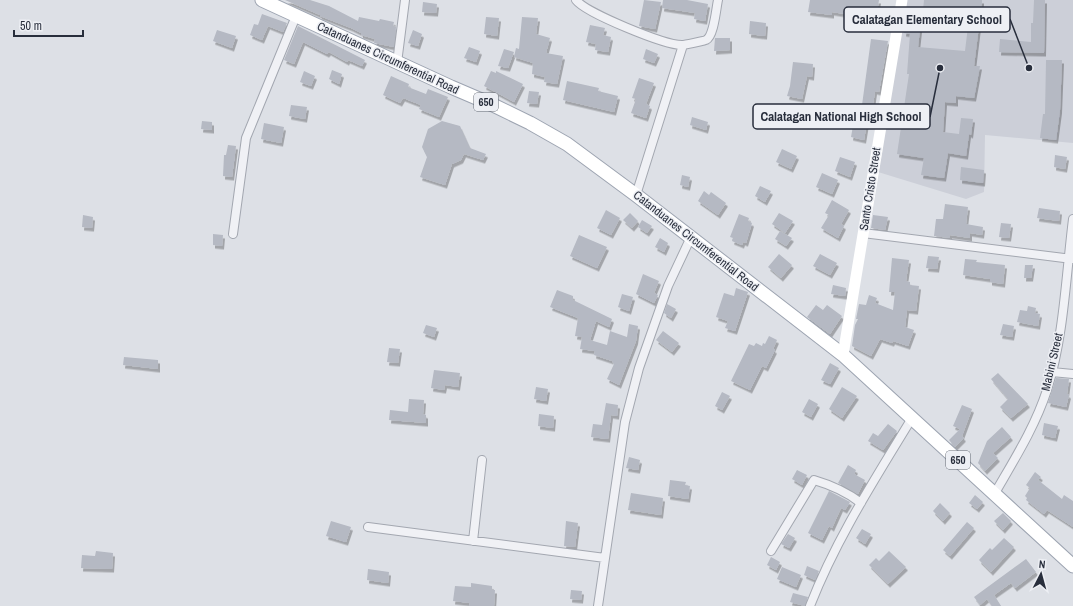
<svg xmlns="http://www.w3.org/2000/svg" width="1073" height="606" font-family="'Archivo Narrow',sans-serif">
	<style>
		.built { fill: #cccfd8 }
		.building { fill: #b5b9c3; filter: url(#shadow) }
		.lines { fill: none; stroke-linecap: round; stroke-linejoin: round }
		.street-casing { stroke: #a3a7b0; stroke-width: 10 }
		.primary-casing { stroke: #9da4b1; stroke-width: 15 }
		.street { stroke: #f0f1f5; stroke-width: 8 }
		.secondary { stroke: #fff; stroke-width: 11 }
		.primary { stroke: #fff; stroke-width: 13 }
		.labels { text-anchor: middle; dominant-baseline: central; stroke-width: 3; stroke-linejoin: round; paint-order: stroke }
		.shield { fill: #edeff4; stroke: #636873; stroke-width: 1 }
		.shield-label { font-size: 11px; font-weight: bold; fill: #282e3c }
		.street-label { font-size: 12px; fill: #282e3c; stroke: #edeff4 }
		.leader { fill: none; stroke: #282e3c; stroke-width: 1.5 }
		.callout-dot { fill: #282e3c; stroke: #edeff4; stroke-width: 1.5 }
		.callout { fill: #edeff4; stroke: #282e3c; stroke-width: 1.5 }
		.callout-label { font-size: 13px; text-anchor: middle; font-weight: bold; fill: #282e3c }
	</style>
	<defs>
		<filter id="shadow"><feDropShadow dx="2" dy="3.5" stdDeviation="0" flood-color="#0004"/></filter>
	</defs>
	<rect width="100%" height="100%" fill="#dde0e6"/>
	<!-- built -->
	<path class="built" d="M905,0H1073V143L985,135L984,192L966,199L878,172Z"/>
	<!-- building -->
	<path class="building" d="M285,0H310L329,6L358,21L359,17L379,21L380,19L394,22L393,26L396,27L394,47L374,43L375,39L361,35V33L351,28L320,16V15Z
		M644,0L661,2L655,29L639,26Z
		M663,0H687L708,4L705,21L694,19L695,13L662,8Z
		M810,0H879L876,19L832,12V15L808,12Z
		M924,0H982V2L974,66H980L974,98L956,96V103L945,102L943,132L959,134L961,118L973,119L971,135L969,134L966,156L948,153L944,178L921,175L924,158L897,154L909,74H907L910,34L904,33L906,18L921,20L918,47L965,51L969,18L923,10Z
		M1034,0H1045L1044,53L999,52L1000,39L1031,42V23H1033Z
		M423,2L437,4L436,13L422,12Z
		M262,14L287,23L283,32L268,26L262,40L250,35L254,24L258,25Z
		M486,17L499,18L497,36L484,34Z
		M522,17L538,18L536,34L550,38L546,53L563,56L557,84L544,82L545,77L532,74L533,63L514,57L516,48L519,49Z
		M750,21L766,23L765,36L749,34Z
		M590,25L605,28L603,35L611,37L608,52L595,50L596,44L586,42Z
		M298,26L365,60L362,66L348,60L347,62L329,52L327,54L303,42L294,64L284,60Z
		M217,30L236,36L232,48L213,41Z
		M413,30L422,34L418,46L408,43Z
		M715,38H730V50L714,51Z
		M871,39L888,41L879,92L875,91L871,119L863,118L865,106L862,105Z
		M469,47L480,51L476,62L464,58Z
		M504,49L514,52L508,68L498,66Z
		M646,49L658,54L654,63L643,59Z
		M1046,60H1062L1060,110L1056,140L1040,138L1043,114H1045Z
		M793,62L813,64L812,77L807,76L802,99L787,96L790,86Z
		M332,70L342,74L339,84L329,79Z
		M304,71L315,76L311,86L300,82Z
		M491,71L496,73V71L523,84L514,102L484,86Z
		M391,76L409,84L408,87L426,94L428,89L448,97L439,117L419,109L421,105L403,98L400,103L383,95Z
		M639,78L654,83L646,104L650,106L646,118L631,113L636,99L632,98Z
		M567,81L599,88L598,91L618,96L614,112L563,100Z
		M529,91L539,92L537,104L527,103Z
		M291,105L307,107L305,119L289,116Z
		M692,117L708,122L706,130L690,125Z
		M854,120L867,122L864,140L851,137Z
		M202,121L212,122V130L201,129Z
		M442,121L460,126L470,148L486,154L483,160L464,154L461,160L452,164L445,185L420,177L427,157L422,147L428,129Z
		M264,123L284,127L281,143L261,139Z
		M228,145L236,146L232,177L223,176L224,155H226Z
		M782,149L797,156L791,169L776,162Z
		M1055,155L1067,157L1065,169L1054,167Z
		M840,157L855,162L850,177L835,171Z
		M961,167L984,170L983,183L960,180Z
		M822,173L838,180L832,194L816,187Z
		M682,175L690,177L688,187L680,185Z
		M760,186L771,191L765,202L755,196Z
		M704,191L709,195L711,192L726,203L718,215L698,201Z
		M832,200L849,210L841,224L844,226L838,238L821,228L829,215L825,213Z
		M945,204L968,207L966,224L983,227L982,235L970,233V238L950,235V238L934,236L936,219H943Z
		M1039,208L1060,211L1059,221L1037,218Z
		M606,210L620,218L611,235L597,228Z
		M630,213L638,221L632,228L623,220Z
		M779,213L793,221L785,233L772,224Z
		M739,214L749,218L748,221L752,223L746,243L743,242L742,245L732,241L733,238L730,237Z
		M83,215L93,217L92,228L82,227Z
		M873,215L888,217L885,230L871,228Z
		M642,220L652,226L647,233L638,227Z
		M1001,223L1011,224L1009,238L999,237Z
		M780,231L792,238L786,246L775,239Z
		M213,234L223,235L222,246L213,245Z
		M579,235L607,247L597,268L570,256Z
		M660,238L668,243L664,252L655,247Z
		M779,254L792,265L781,278L768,267Z
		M820,254L837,263L830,275L813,266Z
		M928,256L939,257L937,269L926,268Z
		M892,258L909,260L906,281L910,282V285L919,286L916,311L907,310L905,327L914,330L908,346L893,341L892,343L880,339L871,356L852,346L855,325L858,319H856L859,304L866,305L869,295L877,298L875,303L893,310L895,292H889Z
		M965,259L977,260L976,262L1005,265L1003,284L990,282V279L963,275Z
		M1025,265H1033L1031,278H1024Z
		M643,274L659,281L654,293L658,295L654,303L636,294Z
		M833,285L846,288L845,296L831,294Z
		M736,288L748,292L735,331L725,328L728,321L716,317L724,293L734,296Z
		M557,290L573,296V300L612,319L609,327L596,321L590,340L607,345L610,331L627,337L629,324L638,326L636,341L619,385L607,379L614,364L612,361L594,355L595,351L580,349L582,337L575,336L578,318L550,307Z
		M622,294L633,297L629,311L618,307Z
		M667,304L676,309L671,318L664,313Z
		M816,305L823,310L827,305L842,316L830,334L807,317Z
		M1028,306L1036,308L1035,313L1040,314L1038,326L1017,322L1020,310L1027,311Z
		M1003,324L1014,326L1012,337L1000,335Z
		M426,325L437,328L434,337L423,333Z
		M663,331L679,343L672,352L656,340Z
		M769,336L777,340L773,349L775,350L766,368L762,366L750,390L731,381L749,344L754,346L756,343L762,346L763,343L765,344Z
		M389,348L400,349L398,363L387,362Z
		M124,357L158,360V369L123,365Z
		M830,363L839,368L830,384L821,380Z
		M434,370L460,373L458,387L445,385L444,390L431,388Z
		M998,373L1028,404L1011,418L1000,407L1008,399L991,379Z
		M1056,378L1069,379L1067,394L1069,395L1066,407L1048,403Z
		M536,387L548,389L546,401L534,399Z
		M842,387L857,396L842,418L829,409Z
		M722,392L730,396L722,410L715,406Z
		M409,399L424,400L423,414L426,415V423L389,420L390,410L408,412Z
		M809,399L818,404L811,417L802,412Z
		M606,403L618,405L617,416L611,415L608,439L591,437L593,424L602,425Z
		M962,405L972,409L962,436L964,438L955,447L949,440L960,429L953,426Z
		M539,414L554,416L553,428L538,426Z
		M1044,423L1058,426L1055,438L1042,435Z
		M888,424L897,431L883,450L868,441L873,433L878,436Z
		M1002,427L1011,437L993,453L998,458L985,471L978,463L987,441Z
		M629,457L640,460L638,470L626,468Z
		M848,465L856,470L854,474L865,480L858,494L838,483Z
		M797,470L807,475L802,485L792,479Z
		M1035,472L1041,477L1038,480L1062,499L1064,495L1073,501V527L1047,510L1044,514L1026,500L1027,498L1025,496L1030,488L1026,485Z
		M670,480L686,482L685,485L690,486L688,499L668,496Z
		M829,491L850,502L845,510L841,508L832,528L829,526L822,540L808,533Z
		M631,493L663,498L661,515L628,510Z
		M975,495L983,502L977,509L969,503Z
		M940,503L950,513L943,521L933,511Z
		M1003,513L1011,521L1003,530L994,521Z
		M331,521L351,527L346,542L326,536Z
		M566,521L578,523L575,547L564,546Z
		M967,522L974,528L950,556L943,550Z
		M862,529L871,534L865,544L856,538Z
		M788,534L795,538L789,548L781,544Z
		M1004,538L1014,547L991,572L979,560L990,548L992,550Z
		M96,551L113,553L112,569L81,568L82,555L95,556Z
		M889,551L906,567L888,584L869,565L876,558L879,561Z
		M771,557L780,562L776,570L767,565Z
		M1026,559L1036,572L1015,588L1011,583L994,595L1001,606H992L987,599L980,605L974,597Z
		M807,566L819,571L815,580L804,575Z
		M782,567L801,575L796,587L777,579Z
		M368,569L389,572L388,583L367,580Z
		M471,583L492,586V590H495L494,606H469L470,603L453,601L455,586L471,587Z
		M571,590L582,591L581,600L570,599Z
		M793,593L808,597L805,606L790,602Z"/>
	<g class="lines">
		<!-- street casing -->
		<g class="street-casing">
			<path id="street" d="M576,0C586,13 664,45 682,45C683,45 705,41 706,40C714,36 716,9 718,0
				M397,63L405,0
				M636,195L683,45
				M863,233L1072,259
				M233,234L246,138L296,16
				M1052,372L1073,374
				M995,493C1014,460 1035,427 1047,390C1064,337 1066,275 1073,219
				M368,527L605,558
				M473,541L482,460
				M771,551L814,480C831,485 847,492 861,503
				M598,606L625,422L639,368L668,286L691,237
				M810,606C836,539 875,479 912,418"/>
		</g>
		<!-- primary casing -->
		<g class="primary-casing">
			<path id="primary" d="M262,0L451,87L493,105L530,123L567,144L636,195L843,355L1073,566"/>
		</g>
		<!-- street -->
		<use href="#street" class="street"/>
		<!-- secondary -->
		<path class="secondary" d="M843,355L902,0"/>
		<!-- primary -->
		<use href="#primary" class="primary"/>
	</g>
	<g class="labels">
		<!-- shield labels -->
		<g class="shield">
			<rect x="474" y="93" width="24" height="18" rx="3"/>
			<rect x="946" y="451" width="24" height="18" rx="3"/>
		</g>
		<g class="shield-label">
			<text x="486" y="102">650</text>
			<text x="958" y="460">650</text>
		</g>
		<!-- street labels -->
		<g class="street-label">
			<text transform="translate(388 58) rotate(25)">Catanduanes Circumferential Road</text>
			<text transform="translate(870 189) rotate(-81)">Santo Cristo Street</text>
			<text transform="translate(696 241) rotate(38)">Catanduanes Circumferential Road</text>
			<text transform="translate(1052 362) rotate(-77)">Mabini Street</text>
		</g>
	</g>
	<!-- callouts -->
	<path class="leader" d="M1029 68L1010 19M940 68L930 117"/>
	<g class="callout-dot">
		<circle cx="1029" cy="68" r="4"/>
		<circle cx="940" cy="68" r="4"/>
	</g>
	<g class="callout">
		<rect x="844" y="7" width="166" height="25" rx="4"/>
		<rect x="753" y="104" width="177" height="25" rx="4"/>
	</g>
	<g class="callout-label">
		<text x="927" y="24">Calatagan Elementary School</text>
		<text x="841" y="121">Calatagan National High School</text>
	</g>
	<!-- north arrow -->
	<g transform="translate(1041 574) rotate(6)" stroke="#edeff4" stroke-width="3" paint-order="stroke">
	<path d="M0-3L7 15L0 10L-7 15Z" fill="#282e3c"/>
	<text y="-6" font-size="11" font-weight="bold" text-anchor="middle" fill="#282e3c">N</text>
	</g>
	<!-- scale -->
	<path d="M14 30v6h69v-6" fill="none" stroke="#282e3c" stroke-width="2"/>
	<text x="20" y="30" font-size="12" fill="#282e3c" stroke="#edeff4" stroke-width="3" paint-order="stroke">50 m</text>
</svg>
